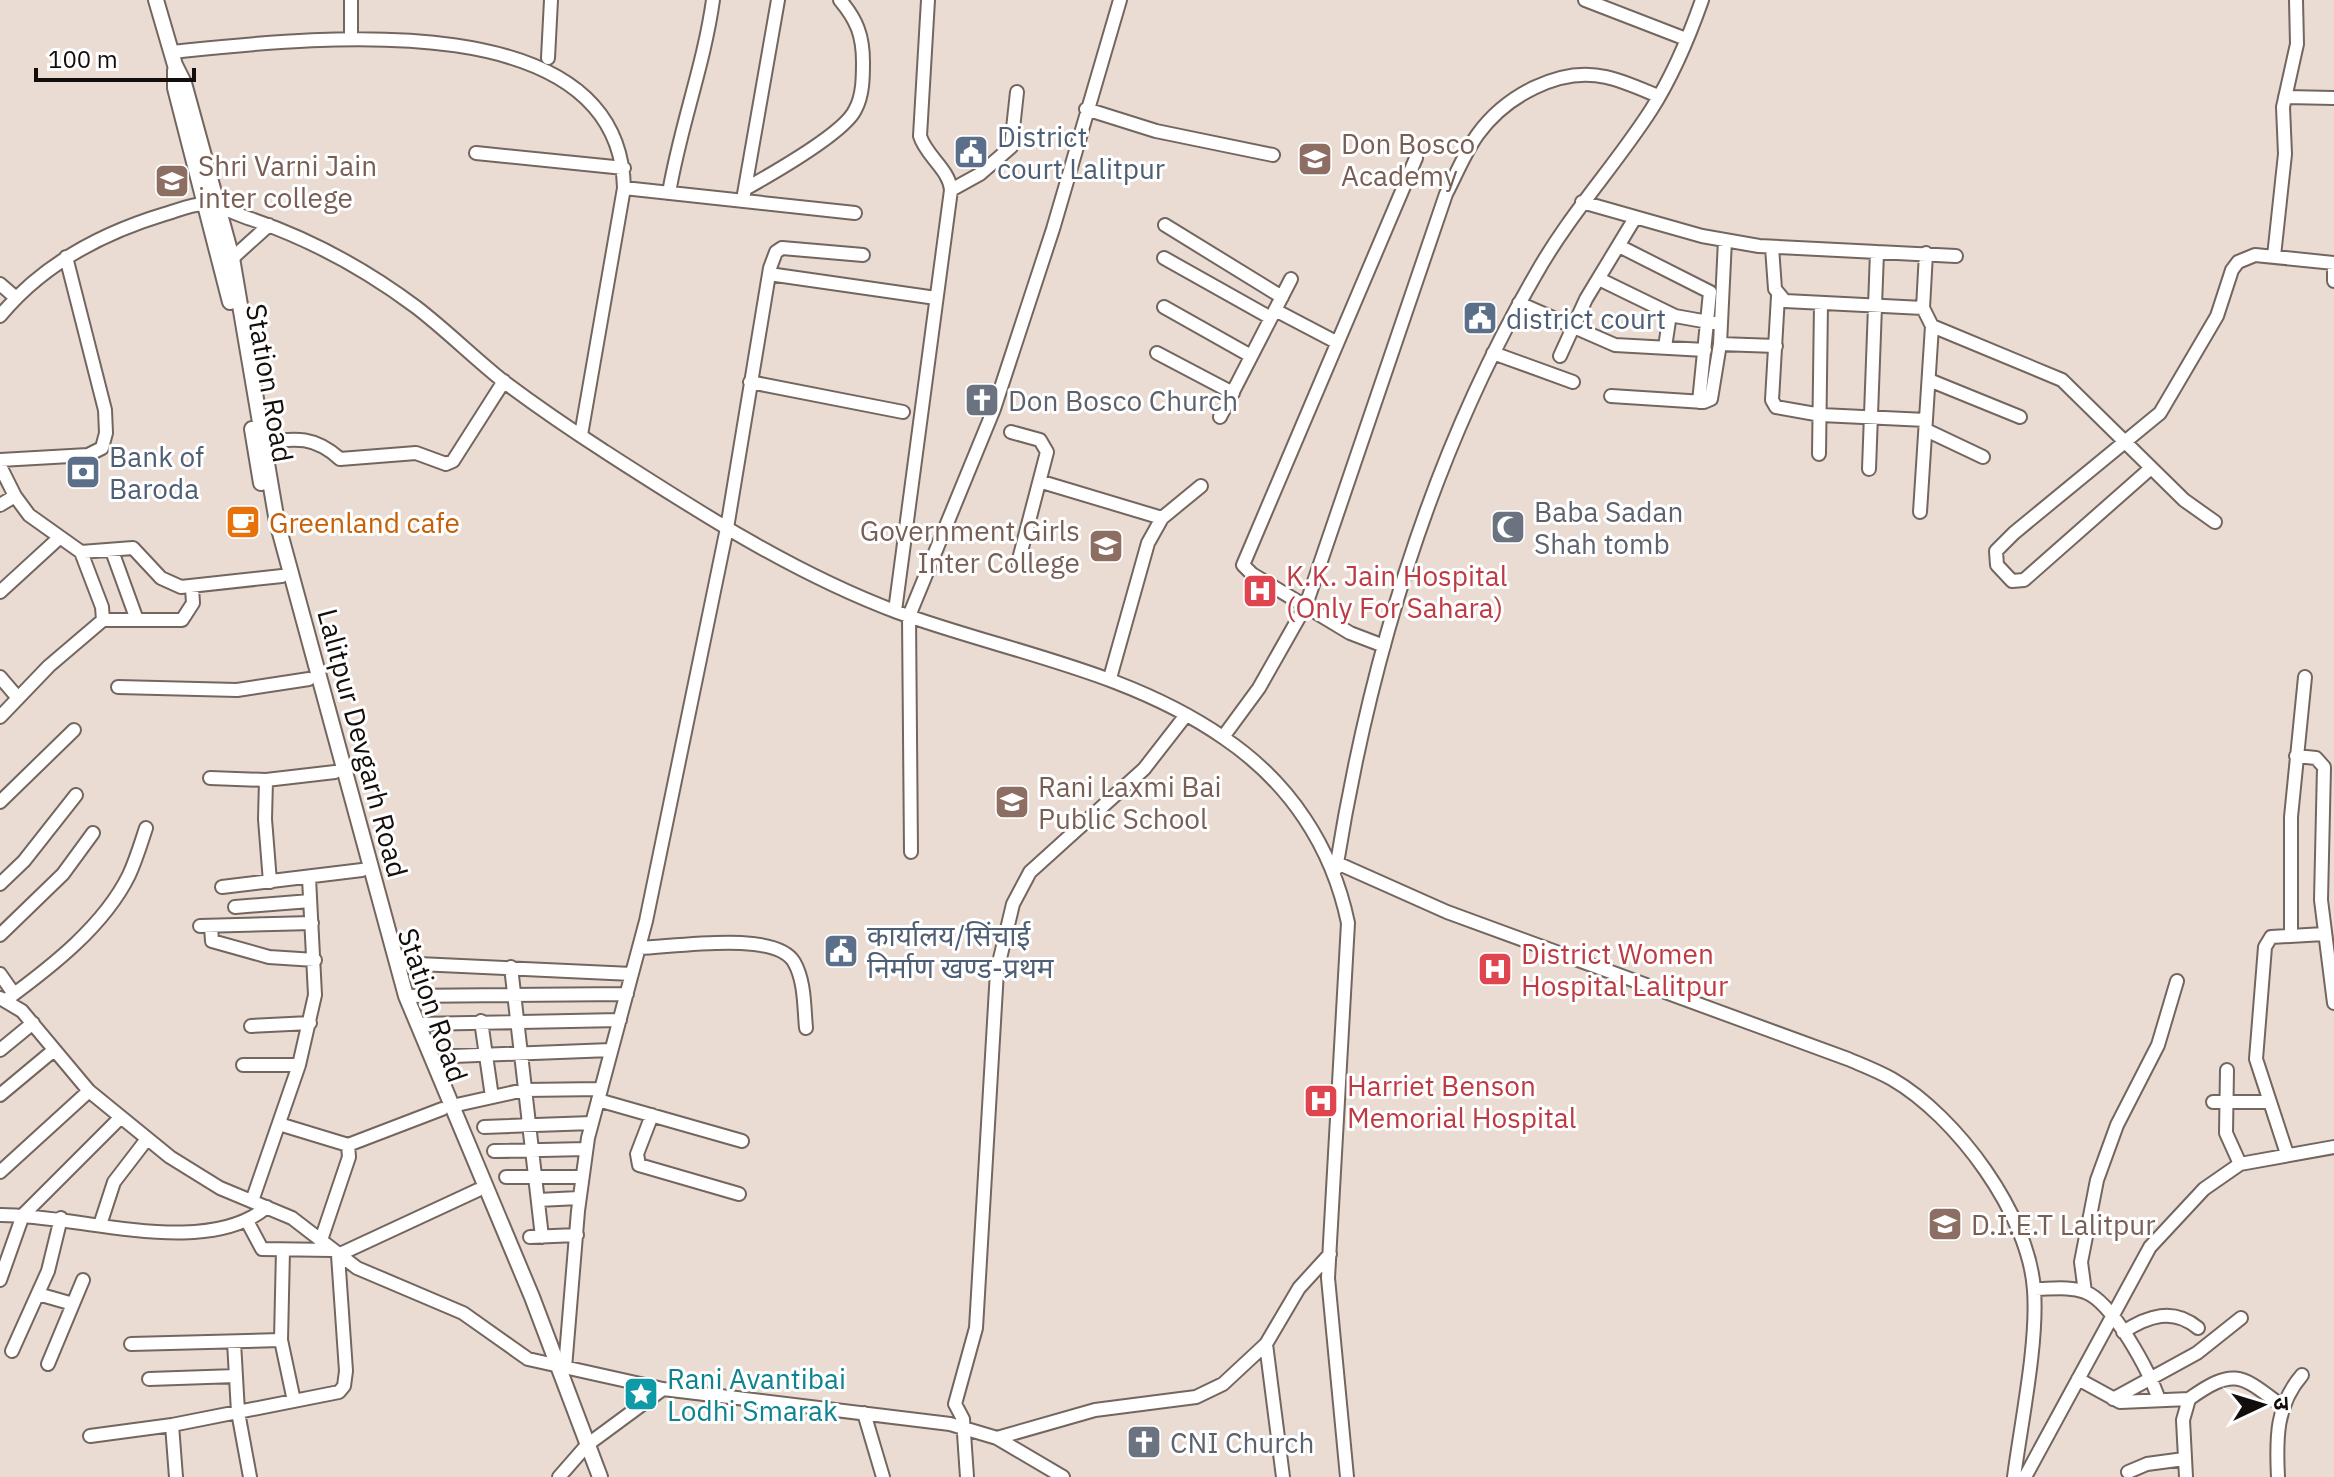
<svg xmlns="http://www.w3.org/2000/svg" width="2334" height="1477" font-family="'IBM Plex Sans','Noto Sans Devanagari',sans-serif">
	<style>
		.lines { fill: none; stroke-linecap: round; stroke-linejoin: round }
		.minor-casing { stroke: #73665f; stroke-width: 16 }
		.major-casing { stroke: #73665f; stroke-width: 18 }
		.minor { stroke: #fff; stroke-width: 12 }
		.major { stroke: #fff; stroke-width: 14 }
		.labels { text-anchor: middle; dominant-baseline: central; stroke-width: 6; stroke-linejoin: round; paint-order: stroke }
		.service-label { font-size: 28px; fill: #4e5e75; stroke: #fff; text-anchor: start }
		.education-label { font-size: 28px; fill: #785e54; stroke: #fff; text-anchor: start }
		.street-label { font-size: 28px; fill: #130e0c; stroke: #fff }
		.worship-label { font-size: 28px; fill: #5b616d; stroke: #fff; text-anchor: start }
		.food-label { font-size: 28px; fill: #c56008; stroke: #fff; text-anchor: start }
		.health-label { font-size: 28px; fill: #be3a42; stroke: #fff; text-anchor: start }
		.culture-label { font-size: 28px; fill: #0d838f; stroke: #fff; text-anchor: start }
	</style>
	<rect width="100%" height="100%" fill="#eadcd3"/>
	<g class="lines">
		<!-- minor casing -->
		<g class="minor-casing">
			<path id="minor" d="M351,0V34
				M1585,0L1686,39
				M171,52C308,38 619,0 624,188L581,435
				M548,58L551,0
				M2285,97L2334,98
				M1086,109L1156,131L1273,155
				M476,153L624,168
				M624,188L855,213
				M745,189C770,175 844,133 855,110C863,96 863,77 863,62C863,36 857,20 840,0
				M951,190L980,174L1011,147L1017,92
				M669,193C680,127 704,65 713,0
				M744,194L778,0
				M1582,202L1702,236L1759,246L1956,256
				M1165,225L1282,297
				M1619,246L1710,292L1699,402
				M1772,247L1775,289L1785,301L1923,308
				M1926,253L1923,308L1932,326L2062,380L2184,500L2215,522
				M2274,256L2285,154L2283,107L2297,44L2296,0
				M1164,258L1271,318
				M227,263L269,225
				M2334,263V281
				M769,274L936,298
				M1599,279L1675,316L1714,323
				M0,284L15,297
				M1778,296L1772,400L1776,407L1821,415L1926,420
				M1519,303L1615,345L1705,350
				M1164,307L1251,356
				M1275,310L1336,342
				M0,316C42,265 102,233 165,214C176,211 192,204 204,204C218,204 237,215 251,219C310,239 365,269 416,307C446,330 473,357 503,381C535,405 570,429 604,451C697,511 793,573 897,612C1007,652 1126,670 1224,738C1289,782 1332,846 1348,923L1328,1278L1347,1477
				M1720,344L1776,346
				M1665,347L1670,314
				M1157,353L1233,393
				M1493,353L1573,382
				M1560,356L1586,299L1635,218
				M1929,380L2020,417
				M750,382L903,412
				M1611,396L1704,402L1711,399L1720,344L1725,240
				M1220,417L1291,279
				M1926,430L1983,457
				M1011,432L1040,440L1047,452L1018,563
				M264,442C296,438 315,436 340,459L416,453L446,464L453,461L504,381
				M1819,454L1821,303
				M0,460L88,455L102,448L106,433L105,410L66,257
				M0,466L15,496L29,515L81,552L133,548L161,578L181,587L282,576
				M2151,468L2024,580L2012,581L1997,565L1996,551L2014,533L2160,413L2217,316L2232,270L2238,262L2255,255L2334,263
				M1869,469L1877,252
				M1042,482L1162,518
				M0,505L15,496
				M1920,512L1932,326
				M112,551L137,620
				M0,592L59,538
				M895,611L951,190C949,169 926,156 920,136L928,0
				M103,620H182L193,603L192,588
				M1384,646L1350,633L1252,574L1243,565L1416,158
				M0,677L18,698
				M1110,678L1148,543L1162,518L1201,486
				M118,687L237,690L309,679
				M0,717L49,666L103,620L102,607L81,552
				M1223,737L1259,688L1306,605L1446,194C1456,175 1465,152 1478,134C1505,97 1559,66 1606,77C1624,81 1641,89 1658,96
				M2296,756L2316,758L2324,767L2321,900L2334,1003
				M210,778L266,780L335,772
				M266,780L265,819L270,882
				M0,802L74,730
				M911,852L909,616L994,409L1053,229L1120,0
				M1337,863L1447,912L1848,1059C1862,1065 1878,1071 1892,1079C1956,1116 2029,1214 2034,1290C2038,1343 2021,1423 2014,1477
				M1336,869C1369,663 1431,455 1536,274C1569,215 1615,166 1651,110C1672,77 1689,37 1702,0
				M0,884L24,861L76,795
				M222,887L362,870
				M235,907L310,901
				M200,926L312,923
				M211,926L212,941L269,957L315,960
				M2291,934V817L2305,677
				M0,935L63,874L93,833
				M639,948C674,947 775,930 794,962C805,981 804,1007 806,1028
				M397,963L632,974
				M511,967L542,1237
				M0,974L14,994
				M406,996L627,994
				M0,998L22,1011L89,1091L170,1157L220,1188L292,1218L357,1268L463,1313L528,1359L663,1389L950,1424L997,1438L1063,1477
				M6,1000C51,967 104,926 129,875C136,860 141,843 146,828
				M481,1021L492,1097
				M417,1024L620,1020
				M251,1026L310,1023
				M0,1050L33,1023
				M453,1056L611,1050
				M243,1065H299
				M2227,1070L2226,1133L2240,1164
				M0,1095L54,1050
				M598,1100L742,1141
				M2213,1102H2268
				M452,1106L524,1090L601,1089
				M652,1115L637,1154L639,1165L739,1194
				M279,1124L348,1145L349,1157L321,1240
				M484,1127L592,1123
				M348,1145L442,1109
				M494,1151L586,1149
				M2287,1154L2256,1059L2265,947L2271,937L2324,934
				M0,1172L89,1091
				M506,1177H582
				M538,1200L579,1198
				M252,1201L299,1065L315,995L309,878
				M0,1215C77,1214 204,1260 267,1207
				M247,1221L262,1249L333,1250
				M100,1225L114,1182L147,1139
				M530,1237L577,1235
				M283,1250L281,1340L294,1401
				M0,1280L23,1215L120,1118
				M2034,1289C2051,1289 2070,1286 2085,1292C2113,1302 2150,1373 2159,1400
				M2085,1292L2081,1262L2097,1180L2117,1125L2158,1045L2177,981
				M38,1294L73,1304
				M2123,1332C2148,1316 2173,1307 2198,1328
				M234,1342L238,1412L250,1477
				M131,1344L281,1340
				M1266,1344L1283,1477
				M12,1351L48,1271L61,1218
				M48,1364L83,1280
				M565,1368L578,1211L588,1138L646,921L727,528L770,268L776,252L782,248L863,255
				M149,1379L236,1376
				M2078,1379L2120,1402L2189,1399
				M2113,1399L2197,1353L2241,1318
				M864,1413L883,1477
				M172,1425L176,1477
				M90,1436L172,1425L339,1392L344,1386L346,1371L338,1255L478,1190
				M997,1438L1095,1410L1196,1397L1223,1384L1266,1344L1299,1288L1330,1254
				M2128,1472L2147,1464L2184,1459
				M559,1477L587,1445L663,1389
				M967,1477L963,1419L955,1404L976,1328L997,971L1013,904L1030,872L1144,769L1186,715
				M2025,1477L2150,1247L2204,1189L2240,1164L2334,1147
				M2186,1477L2183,1420L2189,1399C2235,1366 2242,1376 2282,1406
				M2278,1477C2276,1438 2276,1405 2302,1375"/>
		</g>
		<!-- major casing -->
		<g class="major-casing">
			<path id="major" d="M156,0L175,65L184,83L232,258L277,522L406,996L532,1297L600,1477
				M175,70V88L230,302
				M252,429L261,483"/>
		</g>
		<!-- minor -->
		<use href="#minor" class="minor"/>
		<!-- major -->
		<use href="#major" class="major"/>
	</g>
	<!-- icons -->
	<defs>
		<g id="civic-square" transform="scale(1.8)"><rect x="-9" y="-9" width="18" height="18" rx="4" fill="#5c6f8a" stroke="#fff"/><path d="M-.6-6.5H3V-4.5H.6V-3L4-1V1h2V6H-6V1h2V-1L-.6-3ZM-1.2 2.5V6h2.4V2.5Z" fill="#fff"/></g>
		<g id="school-square" transform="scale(1.8)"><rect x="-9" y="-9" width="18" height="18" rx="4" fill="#8d6e63" stroke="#fff"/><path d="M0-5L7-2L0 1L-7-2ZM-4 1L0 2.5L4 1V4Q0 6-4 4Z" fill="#fff"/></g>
		<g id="church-square" transform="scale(1.8)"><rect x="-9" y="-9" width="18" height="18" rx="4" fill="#6b7280" stroke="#fff"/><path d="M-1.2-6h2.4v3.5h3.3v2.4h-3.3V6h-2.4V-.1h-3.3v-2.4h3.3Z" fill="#fff"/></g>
		<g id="bank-square" transform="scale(1.8)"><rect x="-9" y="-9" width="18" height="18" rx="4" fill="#5c6f8a" stroke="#fff"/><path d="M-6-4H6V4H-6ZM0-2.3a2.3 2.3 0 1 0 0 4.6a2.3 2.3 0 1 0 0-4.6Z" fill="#fff"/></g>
		<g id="cafe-square" transform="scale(1.8)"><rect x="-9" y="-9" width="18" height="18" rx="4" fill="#e8710a" stroke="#fff"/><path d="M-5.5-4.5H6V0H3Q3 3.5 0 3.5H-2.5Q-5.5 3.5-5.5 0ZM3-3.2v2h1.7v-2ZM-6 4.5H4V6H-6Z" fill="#fff"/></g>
		<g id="mosque-square" transform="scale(1.8)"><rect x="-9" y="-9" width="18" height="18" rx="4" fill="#6b7280" stroke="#fff"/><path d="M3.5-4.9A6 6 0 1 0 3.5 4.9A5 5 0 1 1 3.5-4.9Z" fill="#fff"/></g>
		<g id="hospital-square" transform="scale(1.8)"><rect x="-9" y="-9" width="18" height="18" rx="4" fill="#e0444e" stroke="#fff"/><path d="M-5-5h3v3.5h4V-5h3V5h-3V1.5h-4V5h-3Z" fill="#fff"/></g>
		<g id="university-square" transform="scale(1.8)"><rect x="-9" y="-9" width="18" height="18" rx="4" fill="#8d6e63" stroke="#fff"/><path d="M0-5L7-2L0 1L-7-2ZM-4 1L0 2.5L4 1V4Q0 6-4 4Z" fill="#fff"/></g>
		<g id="sight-square" transform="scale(1.8)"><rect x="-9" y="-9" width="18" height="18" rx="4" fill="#0f9aa8" stroke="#fff"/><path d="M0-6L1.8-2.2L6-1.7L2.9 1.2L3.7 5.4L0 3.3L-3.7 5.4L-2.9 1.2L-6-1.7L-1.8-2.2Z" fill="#fff"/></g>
	</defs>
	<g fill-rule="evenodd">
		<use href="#civic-square" x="971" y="152"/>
		<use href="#school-square" x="1315" y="159"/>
		<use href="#school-square" x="172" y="181"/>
		<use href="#civic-square" x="1480" y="318"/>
		<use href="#church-square" x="982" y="400"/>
		<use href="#bank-square" x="83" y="472"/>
		<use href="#cafe-square" x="243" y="522"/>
		<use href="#mosque-square" x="1508" y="527"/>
		<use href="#school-square" x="1106" y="546"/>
		<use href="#hospital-square" x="1260" y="591"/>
		<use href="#school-square" x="1012" y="802"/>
		<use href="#civic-square" x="841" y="951"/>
		<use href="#hospital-square" x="1495" y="969"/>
		<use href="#hospital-square" x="1321" y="1101"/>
		<use href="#university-square" x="1945" y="1224"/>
		<use href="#sight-square" x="641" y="1394"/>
		<use href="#church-square" x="1144" y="1442"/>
	</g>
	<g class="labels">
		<!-- service labels -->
		<g class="service-label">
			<text x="997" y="136">District<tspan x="997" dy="32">court Lalitpur</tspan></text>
			<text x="1506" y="318">district court</text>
			<text x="109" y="456">Bank of<tspan x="109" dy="32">Baroda</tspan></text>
			<text x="867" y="935">कार्यालय/सिंचाई<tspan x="867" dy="32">निर्माण खण्ड-प्रथम</tspan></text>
		</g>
		<!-- education labels -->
		<g class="education-label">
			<text x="1341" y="143">Don Bosco<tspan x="1341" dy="32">Academy</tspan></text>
			<text x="198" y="165">Shri Varni Jain<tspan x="198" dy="32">inter college</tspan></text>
			<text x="1080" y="530" text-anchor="end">Government Girls<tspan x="1080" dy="32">Inter College</tspan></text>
			<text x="1038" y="786">Rani Laxmi Bai<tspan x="1038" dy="32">Public School</tspan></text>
			<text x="1971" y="1224">D.I.E.T Lalitpur</text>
		</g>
		<!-- street labels -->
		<g class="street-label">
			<text transform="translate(270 383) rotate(80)">Station Road</text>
			<text transform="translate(363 743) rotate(75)">Lalitpur Devgarh Road</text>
			<text transform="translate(433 1005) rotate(71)">Station Road</text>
		</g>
		<!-- worship labels -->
		<g class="worship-label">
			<text x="1008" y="400">Don Bosco Church</text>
			<text x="1534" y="511">Baba Sadan<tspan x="1534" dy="32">Shah tomb</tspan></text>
			<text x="1170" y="1442">CNI Church</text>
		</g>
		<!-- food labels -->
		<g class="food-label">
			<text x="269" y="522">Greenland cafe</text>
		</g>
		<!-- health labels -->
		<g class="health-label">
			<text x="1286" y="575">K.K. Jain Hospital<tspan x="1286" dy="32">(Only For Sahara)</tspan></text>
			<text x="1521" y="953">District Women<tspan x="1521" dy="32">Hospital Lalitpur</tspan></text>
			<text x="1347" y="1085">Harriet Benson<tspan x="1347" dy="32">Memorial Hospital</tspan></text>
		</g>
		<!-- culture labels -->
		<g class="culture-label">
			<text x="667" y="1378">Rani Avantibai<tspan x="667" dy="32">Lodhi Smarak</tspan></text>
		</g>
	</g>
	<!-- north arrow -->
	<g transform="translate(2262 1405) rotate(86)" stroke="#ffffff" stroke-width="6" paint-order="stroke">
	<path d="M0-6L14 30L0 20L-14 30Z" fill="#130e0c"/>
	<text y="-12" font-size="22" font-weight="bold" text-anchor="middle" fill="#130e0c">उ</text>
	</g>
	<!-- scale -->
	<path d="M36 68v12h158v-12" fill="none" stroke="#130e0c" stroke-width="4"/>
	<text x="48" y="68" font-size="24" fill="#130e0c" stroke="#ffffff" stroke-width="6" paint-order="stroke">100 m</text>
</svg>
